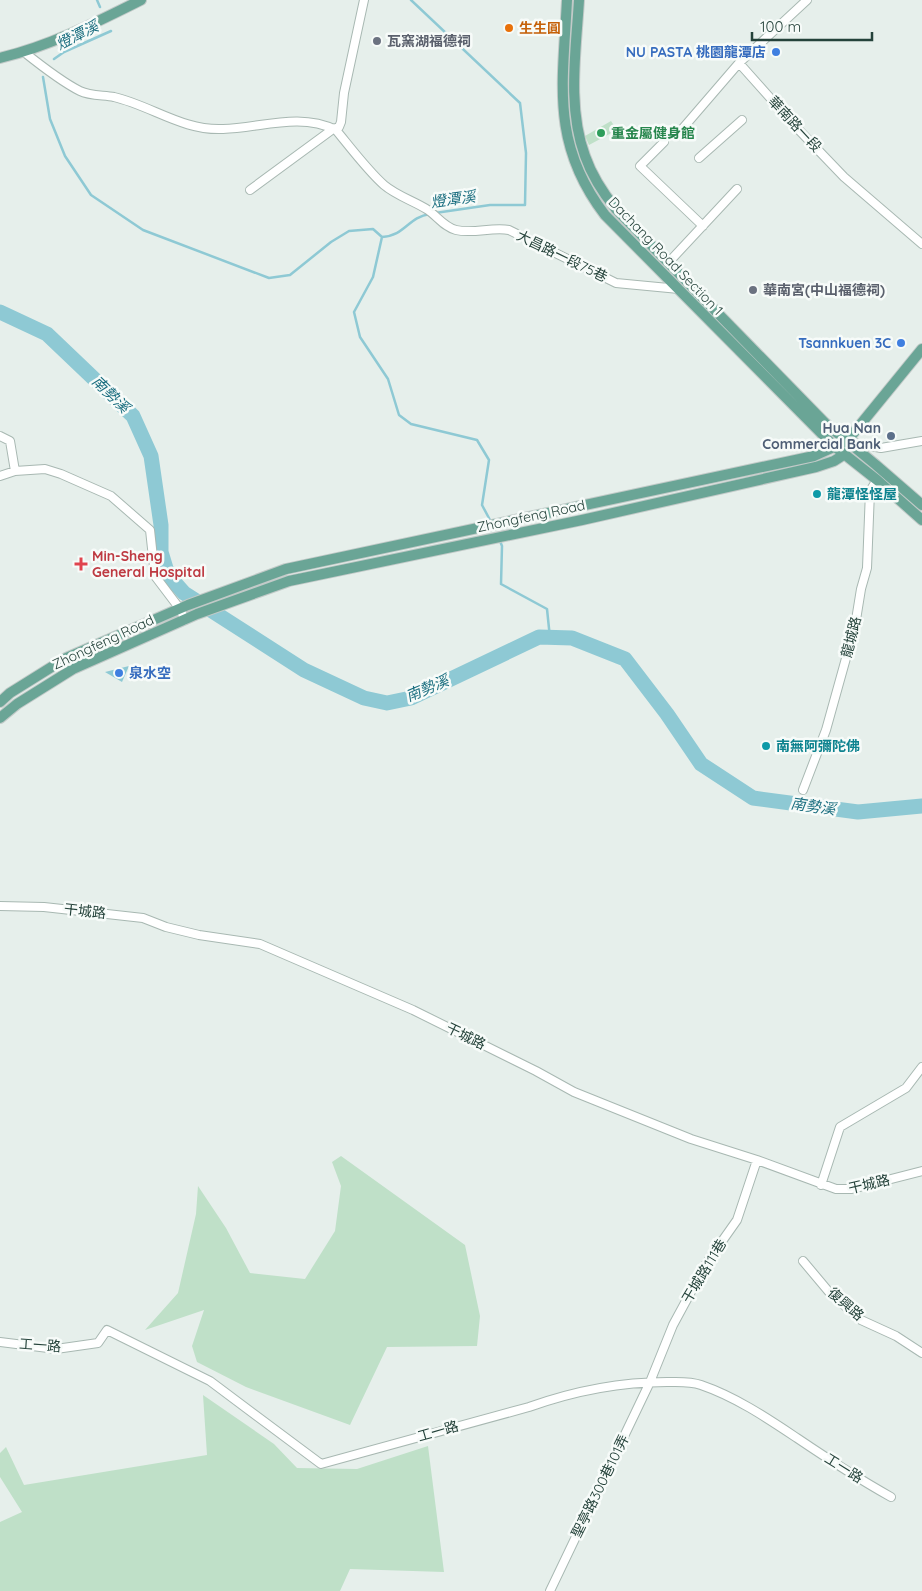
<svg xmlns="http://www.w3.org/2000/svg" width="922" height="1591" font-family="Quicksand,'Noto Sans TC',sans-serif">
	<style>
		.green { fill: #bfe0c8 }
		.water { fill: #8ec9d4 }
		.lines { fill: none; stroke-linecap: round; stroke-linejoin: round }
		.stream { stroke: #8ec9d4; stroke-width: 2.5 }
		.river { stroke: #8ec9d4; stroke-width: 15 }
		.minor-casing { stroke: #a8b8b2; stroke-width: 10 }
		.major-casing { stroke: #c2cac8; stroke-width: 12 }
		.minor { stroke: #fff; stroke-width: 8 }
		.major { stroke: #6aa596; stroke-width: 10 }
		.food-dot { fill: #e8710a; stroke: #f7fbf9; stroke-width: 2 }
		.worship-dot { fill: #6b7280; stroke: #f7fbf9; stroke-width: 2 }
		.shop-dot { fill: #3f7fe0; stroke: #f7fbf9; stroke-width: 2 }
		.leisure-dot { fill: #2e9e5b; stroke: #f7fbf9; stroke-width: 2 }
		.service-dot { fill: #5c6f8a; stroke: #f7fbf9; stroke-width: 2 }
		.culture-dot { fill: #0f9aa8; stroke: #f7fbf9; stroke-width: 2 }
		.health-dot { fill: #e0444e; stroke: #f7fbf9; stroke-width: 2 }
		.labels { text-anchor: middle; dominant-baseline: central; stroke-width: 5; stroke-linejoin: round; paint-order: stroke }
		.food-label { font-size: 14px; font-weight: bold; fill: #c56008; stroke: #f7fbf9; text-anchor: start }
		.worship-label { font-size: 14px; font-weight: bold; fill: #5b616d; stroke: #f7fbf9; text-anchor: start }
		.shop-label { font-size: 14px; font-weight: bold; fill: #366cbe; stroke: #f7fbf9; text-anchor: end }
		.street-label { font-size: 14px; fill: #24423a; stroke: #f7fbf9 }
		.leisure-label { font-size: 14px; font-weight: bold; fill: #27864d; stroke: #f7fbf9; text-anchor: start }
		.service-label { font-size: 14px; font-weight: bold; fill: #4e5e75; stroke: #f7fbf9; text-anchor: end }
		.culture-label { font-size: 14px; font-weight: bold; fill: #0d838f; stroke: #f7fbf9; text-anchor: start }
		.health-label { font-size: 14px; font-weight: bold; fill: #be3a42; stroke: #f7fbf9; text-anchor: start }
		.water-label { font-size: 15px; font-style: italic; fill: #1c6f80; stroke: #f7fbf9 }
	</style>
	<rect width="100%" height="100%" fill="#e6efeb"/>
	<!-- green -->
	<path class="green" d="M611,121L617,130L589,145L585,136Z
		M341,1156L465,1245L480,1316L477,1346L387,1347L350,1425L246,1387L197,1362L192,1346L204,1310L145,1330L178,1293L196,1214L198,1186L226,1228L250,1273L305,1279L335,1231L341,1186L332,1162Z
		M203,1395L274,1444L297,1468L357,1469L428,1446L444,1572L350,1569L340,1591H0V1522L22,1512L0,1477V1453L6,1447L24,1485L207,1455Z"/>
	<!-- water -->
	<path class="water" d="M129,666L122,682L105,672Z"/>
	<g class="lines">
		<!-- stream -->
		<path class="stream" d="M97,0L100,7
			M411,0L520,103L526,153L525,205H490L435,213
			M54,59L64,52L111,31
			M43,77L50,119L65,156L91,195L143,230L269,278L290,275L331,242L349,231L373,229L382,237
			M430,214C408,217 405,236 382,237L373,277L354,312L360,337L388,379L399,415L411,424L477,440L489,460L482,505L490,520
			M500,541L502,546L501,584L547,609L550,638"/>
		<!-- river -->
		<path class="river" d="M0,312L47,334L133,416L151,456L161,525V552L168,575L184,593L304,670L364,698L387,703L411,698L539,637L572,638L625,659L667,714L701,764L753,798L858,812L922,806"/>
		<!-- minor casing -->
		<g class="minor-casing">
			<path id="minor" d="M24,52C39,64 64,83 80,91C90,96 104,95 114,97C152,106 183,131 223,129C261,128 299,112 336,130C350,147 368,171 384,185C397,196 414,201 428,210C437,216 444,227 456,230C473,234 492,227 509,230L616,283L679,289
				M739,63L796,127L844,177L922,244
				M677,135L739,63L807,0
				M664,142L640,166L703,226
				M699,158L742,120
				M250,190L333,129L339,127L341,122L344,93L364,0
				M668,263L737,189
				M0,436L10,441L15,471
				M849,442L881,448L922,441
				M0,476L15,471L45,469L61,474L111,496L150,530L155,576L180,609L185,620
				M803,790L826,730L855,626L861,589L867,568L870,491L877,480
				M0,906L44,907L143,918L166,927L199,935L260,944L413,1010L536,1071L574,1092L691,1139L757,1160L836,1189H852L922,1171
				M821,1185L840,1127L906,1088L922,1067
				M803,1261L829,1292L861,1320L896,1336L922,1353
				M0,1342L56,1349L98,1343L107,1330L210,1381L321,1464L529,1407C574,1391 619,1382 667,1382C678,1382 690,1381 701,1385C736,1397 767,1418 797,1438C828,1459 859,1479 891,1497
				M550,1591L650,1382L673,1325L706,1264L737,1220L757,1160"/>
		</g>
		<!-- major casing -->
		<g class="major-casing">
			<path id="major" d="M567,0C563,83 550,143 605,215L834,446L877,480L922,520
				M579,0C576,51 567,107 585,156C592,176 603,193 616,209L825,423L876,465L922,505
				M0,58C50,46 95,23 141,0
				M0,702L10,693L66,658L188,605L286,569L814,456L847,441L922,349
				M0,718L17,704L73,669L197,614L289,581L582,520L816,467L834,461L845,454"/>
		</g>
		<!-- minor -->
		<use href="#minor" class="minor"/>
		<!-- major -->
		<use href="#major" class="major"/>
	</g>
	<!-- markers -->
	<circle class="food-dot" cx="509" cy="28" r="5"/>
	<g class="worship-dot">
		<circle cx="377" cy="41" r="5"/>
		<circle cx="753" cy="290" r="5"/>
	</g>
	<g class="shop-dot">
		<circle cx="776" cy="52" r="5"/>
		<circle cx="901" cy="343" r="5"/>
		<circle cx="119" cy="673" r="5"/>
	</g>
	<circle class="leisure-dot" cx="601" cy="133" r="5"/>
	<circle class="service-dot" cx="891" cy="436" r="5"/>
	<g class="culture-dot">
		<circle cx="817" cy="494" r="5"/>
		<circle cx="766" cy="746" r="5"/>
	</g>
	<path class="health-dot" d="M78.5 556.5h5v5h5v5h-5v5h-5v-5h-5v-5h5z"/>
	<g class="labels">
		<!-- food labels -->
		<g class="food-label">
			<text x="519" y="28">生生圓</text>
		</g>
		<!-- worship labels -->
		<g class="worship-label">
			<text x="387" y="41">瓦窯湖福德祠</text>
			<text x="763" y="290">華南宮(中山福德祠)</text>
		</g>
		<!-- shop labels -->
		<g class="shop-label">
			<text x="766" y="52">NU PASTA 桃園龍潭店</text>
			<text x="891" y="343">Tsannkuen 3C</text>
			<text x="129" y="673" text-anchor="start">泉水空</text>
		</g>
		<!-- street labels -->
		<g class="street-label">
			<text transform="translate(795 124) rotate(47)">華南路一段</text>
			<text transform="translate(562 256) rotate(26)">大昌路一段75巷</text>
			<text transform="translate(666 256) rotate(46)">Dachang Road Section 1</text>
			<text transform="translate(531 516) rotate(-12)">Zhongfeng Road</text>
			<text transform="translate(851 637) rotate(-76)">龍城路</text>
			<text transform="translate(103 642) rotate(-25)">Zhongfeng Road</text>
			<text transform="translate(85 911) rotate(6)">干城路</text>
			<text transform="translate(466 1036) rotate(26)">干城路</text>
			<text transform="translate(869 1184) rotate(-13)">干城路</text>
			<text transform="translate(704 1271) rotate(-59)">干城路111巷</text>
			<text transform="translate(846 1304) rotate(41)">復興路</text>
			<text transform="translate(40 1345) rotate(4)">工一路</text>
			<text transform="translate(438 1431) rotate(-16)">工一路</text>
			<text transform="translate(844 1468) rotate(32)">工一路</text>
			<text transform="translate(600 1486) rotate(-64)">聖亭路300巷101弄</text>
		</g>
		<!-- leisure labels -->
		<g class="leisure-label">
			<text x="611" y="133">重金屬健身館</text>
		</g>
		<!-- service labels -->
		<g class="service-label">
			<text x="881" y="428">Hua Nan<tspan x="881" dy="16">Commercial Bank</tspan></text>
		</g>
		<!-- culture labels -->
		<g class="culture-label">
			<text x="827" y="494">龍潭怪怪屋</text>
			<text x="776" y="746">南無阿彌陀佛</text>
		</g>
		<!-- health labels -->
		<g class="health-label">
			<text x="92" y="556">Min-Sheng<tspan x="92" dy="16">General Hospital</tspan></text>
		</g>
		<!-- water labels -->
		<g class="water-label">
			<text transform="translate(77 35) rotate(-27)">燈潭溪</text>
			<text transform="translate(453 199) rotate(-8)">燈潭溪</text>
			<text transform="translate(111 394) rotate(44)">南勢溪</text>
			<text transform="translate(427 688) rotate(-23)">南勢溪</text>
			<text transform="translate(813 806) rotate(8)">南勢溪</text>
		</g>
	</g>
	<!-- scale -->
	<path d="M752 32v8h120v-8" fill="none" stroke="#24423a" stroke-width="2.5"/>
	<text x="760" y="32" font-size="15" fill="#24423a" stroke="#f7fbf9" stroke-width="4" paint-order="stroke">100 m</text>
</svg>
